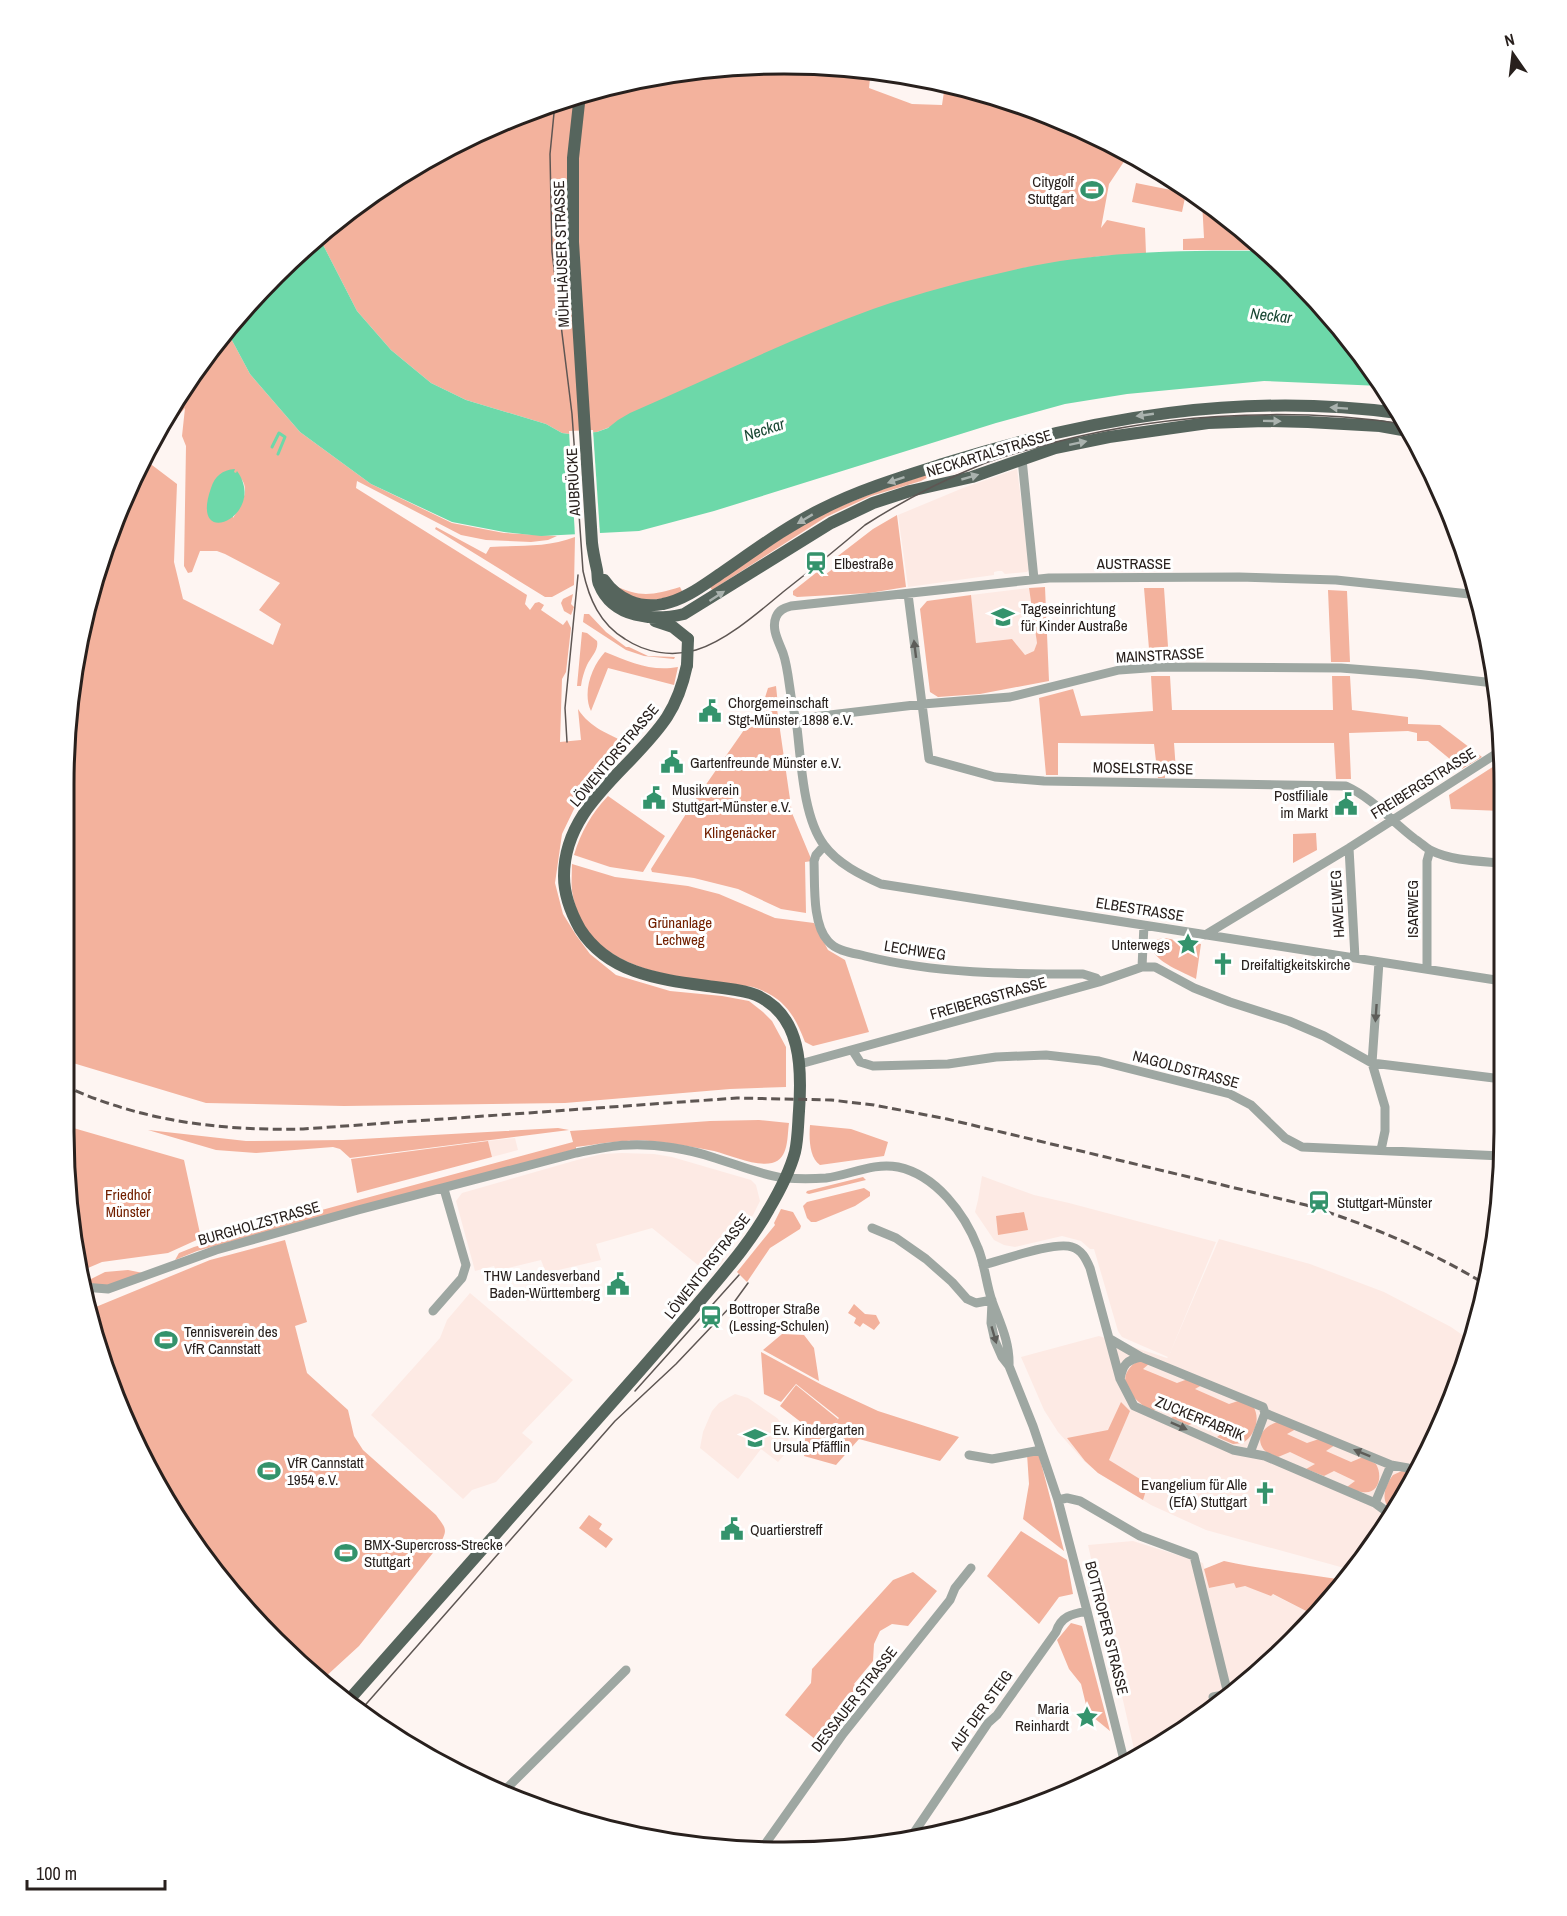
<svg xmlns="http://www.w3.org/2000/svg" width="1567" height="1916" font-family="'Archivo Narrow',sans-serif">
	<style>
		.built { fill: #fdeae4 }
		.green { fill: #f3b29d; fill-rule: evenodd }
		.water { fill: #6dd8a9 }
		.pier { fill: #fef5f2 }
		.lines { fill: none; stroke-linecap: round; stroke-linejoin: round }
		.stream { stroke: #6dd8a9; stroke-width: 3 }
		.minor { stroke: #9ea7a2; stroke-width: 9 }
		.major { stroke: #56655d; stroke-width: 12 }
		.tram { stroke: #5e5653; stroke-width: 1.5 }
		.rail { stroke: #5e5653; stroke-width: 3; stroke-dasharray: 9 4.5; stroke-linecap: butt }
		.major-bridge { stroke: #56655d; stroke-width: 12 }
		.oneway { fill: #aab2ae }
		.oneway2 { fill: #5d5d59 }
		.labels { text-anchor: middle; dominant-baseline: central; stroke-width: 6; stroke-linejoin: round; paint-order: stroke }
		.poi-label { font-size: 15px; fill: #28201d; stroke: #fff; text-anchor: start }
		.street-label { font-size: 15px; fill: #28201d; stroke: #fff }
		.park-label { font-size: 15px; fill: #722000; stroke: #fff }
		.water-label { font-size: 16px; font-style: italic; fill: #194733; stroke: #fff }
		.rim { fill: none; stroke: #28201d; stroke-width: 3 }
	</style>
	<rect width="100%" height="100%" fill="#fef5f2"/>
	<!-- built -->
	<path class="built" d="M1017,469L1030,568L1027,572L1005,574L1002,571H998L994,572V575L908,587L898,515L963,488Z
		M1029,588L1037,643L1034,651L1024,655L1012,639L976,643L971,595Z
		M515,1138L518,1150L492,1157L488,1141Z
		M622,1153L654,1154L672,1157L751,1180L756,1185L760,1201L753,1215L720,1265L709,1274L652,1228L596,1244L601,1260L546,1273L541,1260L496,1271L494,1266L475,1271L456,1201L462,1193L577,1160L602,1154Z
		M982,1176L1034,1195L1069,1203L1216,1242L1170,1353L1219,1239L1310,1264L1384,1292L1451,1327L1471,1341L1430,1451L1355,1571L1206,1530L1151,1505L1098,1473L1084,1461L1058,1432L1044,1410L1021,1357L1099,1336L1167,1358L1168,1357L1122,1337L1118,1331L1094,1249H1090L1081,1241L1062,1236L1015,1247L1004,1245L994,1240L975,1212L978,1200Z
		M470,1293L573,1380L522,1433L533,1442L496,1482L472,1490L463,1499L371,1415L440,1338L447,1320Z
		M735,1394L748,1398L777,1418L784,1426L791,1447L778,1462L761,1449L738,1479L700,1448L703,1432L712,1411L719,1403Z
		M1133,1541L1203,1563L1209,1588L1234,1583L1272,1594L1312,1614L1222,1704L1136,1758L1088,1545Z"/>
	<!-- green -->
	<path class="green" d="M737,65L871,69L869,88L912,104L942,105L945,85L1015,101L1143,159L1129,154L1109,184L1101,228L1107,220L1145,228L1146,254L1101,256L1024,268L597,432L569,434L562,433L546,424L466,400L431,383L391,350L357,311L319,237L383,185L465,137L597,87Z
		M1136,183L1186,193L1182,212L1132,202Z
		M1202,201L1259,242L1266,250H1183V239L1204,238Z
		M227,331L250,374L300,432L371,484L452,523L504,533L557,536L548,540L531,542L486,540L461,535L357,481L356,488L527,595L525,604L530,610L535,603L539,602L544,605L541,610L563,625L567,620L571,628L566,672L562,679L560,742L581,740L578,709C590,728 609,734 629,744L628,747L592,784L574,809L562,834L555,883L563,914L576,935L590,954L616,975L670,991L722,996L749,1001L763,1012L772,1021L786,1047V1087L730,1089L565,1103L344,1106L206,1103L63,1060L65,736L77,643L118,508L144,459L177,484L174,562L183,599L273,645L281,624L259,610L280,583L225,554L217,551H200L192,572L188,573L184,566L186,446L182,436L185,408L178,416L170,410L184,384ZM233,472C254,484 243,502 233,518Z
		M942,470L921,481L871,496L826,517L712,590L710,587C748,562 785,533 826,513C864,495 903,482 942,470Z
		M897,515L906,587L869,593L797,597L793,595V591L817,572L822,577L838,565L834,559L873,529Z
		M436,527L486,554L490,547C518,545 547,548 575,537L574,585L552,597H545L435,529Z
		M614,585C639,598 654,595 680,587L683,593C653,602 640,605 614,585Z
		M1045,587L1049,681L980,694L938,697L930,692L920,609L927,601L971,595L976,643L1012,639L1025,655L1034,651L1037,643L1029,588Z
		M1144,588H1164L1169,661H1150Z
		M1328,590L1347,591L1350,662H1331Z
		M573,594L571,604L574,607L571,615L564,611L561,603L563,599Z
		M584,614H589L606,632L626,647H629L648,656L675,657L674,659L644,656L626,650L583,622Z
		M582,632L587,633L597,641C599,650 591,657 587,665C584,672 582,678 581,686H577Z
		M605,652C630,662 651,672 678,667L674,685L608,668L591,711C582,692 592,666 605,652Z
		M1151,676H1170L1172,710H1333L1332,676H1350L1352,710L1408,717V724L1440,725L1482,757L1462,769L1428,741H1417V733L1408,731L1349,733L1351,779H1336L1334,743H1174L1176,771L1165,772V778H1158L1154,744L1058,743V775H1046L1039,698L1073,689L1081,716L1153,711Z
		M776,686L778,705L763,704L768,688Z
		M760,707L777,709L792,813L812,861L805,862L806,913L781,909L738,889L694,878L652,872L651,869L691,806Z
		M1502,761V811L1451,809L1449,795Z
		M608,796L665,836L643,872L610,867L574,855C581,832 591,814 608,796Z
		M1316,833L1317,850L1293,863V834Z
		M572,864L615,877L688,886L719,894L775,918L814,923L828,950L845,960L869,1032L813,1046L805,1042C794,1013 783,997 753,987C686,977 585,977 572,891C571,883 572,873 572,864Z
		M1164,938L1201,944L1196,979C1185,973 1149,960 1153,945C1155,939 1159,939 1164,938Z
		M759,1120L789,1123C787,1137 789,1159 772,1163C756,1167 730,1155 714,1151C693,1147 671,1143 650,1141C625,1139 600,1144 576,1147V1149L197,1251L175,1260L179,1253L194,1247L318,1211L573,1142L570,1131L710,1121Z
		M63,1125L184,1160L201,1238L168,1253L102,1262L81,1271Z
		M810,1125L851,1129L888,1142L884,1156L820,1165C809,1158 809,1137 810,1125Z
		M558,1128L569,1130L350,1158L340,1149L333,1147L256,1153L216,1150L148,1130L246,1141L343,1140Z
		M488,1141L492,1157L357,1193L351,1159Z
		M863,1177L866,1180L809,1194L806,1193L807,1191Z
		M864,1188L870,1192V1196L855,1206L816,1222H811L807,1218L803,1206L807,1202Z
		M781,1209L793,1212L801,1226L800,1229L770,1248L747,1282L737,1272L775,1225L774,1223Z
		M1024,1212L1028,1230L998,1235L996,1216Z
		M285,1240L307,1322L295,1326L307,1373L348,1410L354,1436L363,1450L436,1515C446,1529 448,1529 440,1544L359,1646L323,1679L242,1608L159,1492L87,1319L86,1311L210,1260Z
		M128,1270L143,1273L109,1286L83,1283L105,1272Z
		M854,1304L865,1314L876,1315L880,1323L874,1330L863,1323L860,1327L854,1323L856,1318L848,1313Z
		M782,1334L804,1335L814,1348L819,1381L763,1350Z
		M761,1352L822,1385L878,1411L959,1437L940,1461L859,1439L836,1465L804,1456L806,1426L780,1406L796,1385L838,1419L828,1431L839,1418L796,1384L781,1402L764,1394Z
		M1139,1360L1150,1363L1143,1369L1177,1383L1188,1379L1202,1385L1195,1389L1229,1404L1241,1400L1253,1406C1261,1419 1255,1435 1243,1443L1233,1444L1217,1437L1224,1432L1199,1422L1188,1425L1171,1418L1179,1413L1161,1407L1151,1411C1131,1398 1111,1378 1139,1360Z
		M1121,1402L1130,1411L1109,1460L1148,1484L1143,1500L1098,1473L1085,1461L1067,1438L1108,1430Z
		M1277,1422L1296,1429L1287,1434L1307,1443L1319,1439L1335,1445L1326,1451L1351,1462L1363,1457L1376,1464C1383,1476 1379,1495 1362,1492C1357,1492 1352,1489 1347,1487L1355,1481L1334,1471L1324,1476L1306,1469L1315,1464L1290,1452L1278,1457C1273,1455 1267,1453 1264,1450C1254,1437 1265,1426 1277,1422Z
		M1027,1454L1039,1455L1064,1551L1023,1519L1029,1484Z
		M1404,1470L1416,1474L1392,1511C1380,1501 1384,1487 1393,1475Z
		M589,1515L602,1524L599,1529L613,1539L606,1548L579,1528Z
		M1021,1531L1067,1560L1073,1594L1059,1597L1039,1624L987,1576Z
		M1224,1561C1261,1569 1299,1573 1337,1579L1344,1582L1312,1614L1273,1594L1271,1596L1245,1586L1236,1588L1234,1583L1209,1588L1204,1569Z
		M913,1572L937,1591L908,1626L892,1624L880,1631L874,1644L873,1661L854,1684L862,1692L821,1744L785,1715L811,1683L812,1669L893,1580Z
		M1071,1623L1082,1626L1110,1731L1088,1713L1081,1684L1069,1669L1057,1640Z"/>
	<!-- water -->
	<path class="water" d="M319,237L357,311L391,350L431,383L466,400L546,424L562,433L569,434L597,432L608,428L618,420L630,413C710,378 790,339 873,309C921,292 972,279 1022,268C1102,251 1186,250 1267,251L1355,345L1381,386L1264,381L1127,394L1065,404L996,423L714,511L639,531L541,536L504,532L452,522L371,484L300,432L250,374L227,331L274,274Z
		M235,469L234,472L236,473L237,471C269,515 188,553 211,488C215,476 222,470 235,469Z"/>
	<!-- pier -->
	<path class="pier" d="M593,430L600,534L575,536L569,431Z"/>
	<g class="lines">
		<!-- stream -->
		<path class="stream" d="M272,447L279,433L285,437L278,454"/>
		<!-- minor -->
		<path class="minor" d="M1022,459L1034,579
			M908,594L929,759L995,777L1044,781L1346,786C1374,799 1391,821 1415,839C1420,842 1425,847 1430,850C1452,861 1478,861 1502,863
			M1479,595L1336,580L1239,577L1049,578L791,606C784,608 779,610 776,617C771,629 779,642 783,653C790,673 789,698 796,719C801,756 802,816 824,845C838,864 861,875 881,884L1502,981
			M796,719L923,704L1010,697L1119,670L1161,667L1341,668L1416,674L1494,683
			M824,846L816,855L814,861C815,884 812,924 828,941C836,951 853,953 865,956C937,974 1009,974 1083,974L1096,978L1099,982
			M1349,848L1355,958
			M1205,935L1349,848L1502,750
			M1379,962L1372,1063L1385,1107V1131L1381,1150
			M1142,967L1144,925
			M1427,969V861L1430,850
			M1500,980L1502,901
			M853,1051L860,1062L873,1066L948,1064L996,1057L1046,1055L1099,1061L1230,1094L1251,1105L1285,1138L1302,1147L1502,1156
			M800,1064L1099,982L1142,967H1155L1194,988L1230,1002L1289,1021L1324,1036L1372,1063L1502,1079
			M872,1228L896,1238L926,1259L952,1282L967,1299L976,1303L992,1300
			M983,1265C1003,1260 1055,1241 1072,1247C1082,1250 1086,1259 1090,1268L1120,1379L1134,1406L1233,1450L1265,1456L1375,1503L1390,1514
			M83,1287L108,1289L216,1250L358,1210L576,1153C593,1150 611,1145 630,1145C657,1144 689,1149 715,1158C738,1165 761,1175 785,1178C798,1179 813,1179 826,1178C850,1175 874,1162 898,1167C936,1175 965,1214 978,1248C985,1265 986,1284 992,1301C1000,1323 1010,1342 1009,1366
			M992,1302L991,1323L995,1341L1002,1357L1009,1366L1033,1426L1058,1500L1087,1611L1125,1764
			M433,1311L462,1278L466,1265L444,1189
			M1110,1339L1141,1357L1263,1407L1265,1413L1391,1465L1408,1468L1417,1471
			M1120,1379C1123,1364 1127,1360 1141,1357
			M1250,1453L1265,1413
			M969,1455L992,1459L1041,1450
			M1058,1500L1067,1498L1080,1501L1140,1536L1194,1556L1228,1694L1213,1697
			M1375,1503L1391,1465
			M504,1791L626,1670
			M909,1840L988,1723L997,1715L1056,1632C1061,1616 1072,1614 1087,1611
			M761,1850L843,1734L950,1600L955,1588L971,1568"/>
		<!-- major -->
		<path class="major" d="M580,94L573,158V242L592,543C593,552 595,561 597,570C598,575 597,580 599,584C613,619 654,621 684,614L831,523L873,503L910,491L972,477L1055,448L1109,437L1208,423L1265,421L1308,422L1380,426L1408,431
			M604,580C617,599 640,609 663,604C685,600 705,584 723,572C755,550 787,526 822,509C861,489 905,476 946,463C1093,417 1243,392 1398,413
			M655,621L673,627L688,639
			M348,1701C437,1600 526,1499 616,1398C648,1362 680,1325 711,1288C732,1263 753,1238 769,1209C779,1192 790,1171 795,1152C798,1139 798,1124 799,1111C802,1069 802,1015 756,995C744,990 728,989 715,987C665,980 610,976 580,929C571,913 564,895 564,876C564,805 632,770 667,717C678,700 683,684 687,665"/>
		<!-- tram -->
		<path class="tram" d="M555,103L550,154L552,252L572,414L583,571C589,599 600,624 625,639C646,653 672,657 696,650C726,641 759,612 783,592C811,570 838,548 865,525C901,502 939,482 978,466C996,458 1015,453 1034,448C1151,414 1284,406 1404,424
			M567,742L565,708L578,575
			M635,1391L739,1275
			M360,1711L615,1421L676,1364L732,1305L748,1283"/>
		<!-- rail -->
		<path class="rail" d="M63,1085C139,1121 220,1131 303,1129L737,1098L831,1100L874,1105L947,1119L1306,1205C1369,1225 1429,1250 1485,1284"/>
		<!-- major-bridge -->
		<path class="major-bridge" d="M687,665L688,639"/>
	</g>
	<!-- one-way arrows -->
	<defs><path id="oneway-solid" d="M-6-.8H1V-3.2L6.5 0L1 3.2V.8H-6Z" transform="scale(1.5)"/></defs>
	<g class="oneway">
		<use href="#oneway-solid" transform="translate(1339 408) rotate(-176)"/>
		<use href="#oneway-solid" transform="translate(1145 415) rotate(172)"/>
		<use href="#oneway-solid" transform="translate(1272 421) rotate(1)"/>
		<use href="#oneway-solid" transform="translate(1078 443) rotate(-12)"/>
		<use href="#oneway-solid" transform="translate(970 477) rotate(-16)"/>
		<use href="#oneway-solid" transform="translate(896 480) rotate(161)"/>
		<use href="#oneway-solid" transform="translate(805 519) rotate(149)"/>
		<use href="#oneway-solid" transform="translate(717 596) rotate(-33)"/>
	</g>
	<g class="oneway2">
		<use href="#oneway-solid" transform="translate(915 649) rotate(-97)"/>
		<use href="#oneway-solid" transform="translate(1376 1013) rotate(94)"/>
		<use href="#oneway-solid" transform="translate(994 1335) rotate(74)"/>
		<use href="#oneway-solid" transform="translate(1179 1426) rotate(24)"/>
		<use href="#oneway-solid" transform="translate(1362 1453) rotate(-158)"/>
	</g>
	<!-- icons -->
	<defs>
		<g id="stadium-bare" transform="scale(1.8)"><path d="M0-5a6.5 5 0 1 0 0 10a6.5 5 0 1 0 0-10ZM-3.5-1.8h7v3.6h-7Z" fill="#34936c" stroke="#fff" stroke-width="2.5" paint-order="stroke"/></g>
		<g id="station-bare" transform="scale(1.8)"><path d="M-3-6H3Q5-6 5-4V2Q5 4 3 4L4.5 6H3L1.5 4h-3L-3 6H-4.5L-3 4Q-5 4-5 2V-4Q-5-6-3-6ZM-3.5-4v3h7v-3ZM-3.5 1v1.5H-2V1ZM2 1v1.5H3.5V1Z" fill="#34936c" stroke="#fff" stroke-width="2.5" paint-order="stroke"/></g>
		<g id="school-bare" transform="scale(1.8)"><path d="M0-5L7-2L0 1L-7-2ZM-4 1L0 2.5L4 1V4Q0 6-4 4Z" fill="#34936c" stroke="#fff" stroke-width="2.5" paint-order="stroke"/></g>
		<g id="civic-bare" transform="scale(1.8)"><path d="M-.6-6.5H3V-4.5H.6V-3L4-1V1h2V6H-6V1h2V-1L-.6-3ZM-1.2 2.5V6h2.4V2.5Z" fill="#34936c" stroke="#fff" stroke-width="2.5" paint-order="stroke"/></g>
		<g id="sight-bare" transform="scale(1.8)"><path d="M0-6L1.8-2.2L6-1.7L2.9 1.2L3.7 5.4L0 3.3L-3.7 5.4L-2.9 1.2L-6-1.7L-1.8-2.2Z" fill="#34936c" stroke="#fff" stroke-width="2.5" paint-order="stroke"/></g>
		<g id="church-bare" transform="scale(1.8)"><path d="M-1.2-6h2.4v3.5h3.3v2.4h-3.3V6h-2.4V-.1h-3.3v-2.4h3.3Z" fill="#34936c" stroke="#fff" stroke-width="2.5" paint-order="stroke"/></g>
	</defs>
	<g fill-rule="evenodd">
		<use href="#stadium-bare" x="1092" y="190"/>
		<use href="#station-bare" x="816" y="563"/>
		<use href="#school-bare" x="1003" y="617"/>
		<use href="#civic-bare" x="710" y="711"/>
		<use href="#civic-bare" x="672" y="762"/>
		<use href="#civic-bare" x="654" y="798"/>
		<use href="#civic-bare" x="1346" y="804"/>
		<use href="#sight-bare" x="1188" y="944"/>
		<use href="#church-bare" x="1223" y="964"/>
		<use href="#station-bare" x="1319" y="1202"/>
		<use href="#civic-bare" x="618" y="1284"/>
		<use href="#station-bare" x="711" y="1317"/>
		<use href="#stadium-bare" x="166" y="1340"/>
		<use href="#school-bare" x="755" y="1438"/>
		<use href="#stadium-bare" x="269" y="1471"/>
		<use href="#church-bare" x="1265" y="1493"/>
		<use href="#civic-bare" x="732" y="1529"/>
		<use href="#stadium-bare" x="346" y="1553"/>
		<use href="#sight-bare" x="1087" y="1717"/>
	</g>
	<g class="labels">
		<!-- poi labels -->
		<g class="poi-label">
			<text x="1074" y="181" text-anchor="end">Citygolf<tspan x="1074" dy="17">Stuttgart</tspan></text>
			<text x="834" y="563">Elbestraße</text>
			<text x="1021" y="608">Tageseinrichtung<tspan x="1021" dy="17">für Kinder Austraße</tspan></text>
			<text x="728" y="702">Chorgemeinschaft<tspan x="728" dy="17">Stgt-Münster 1898 e.V.</tspan></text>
			<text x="690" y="762">Gartenfreunde Münster e.V.</text>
			<text x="672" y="789">Musikverein<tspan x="672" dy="17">Stuttgart-Münster e.V.</tspan></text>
			<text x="1328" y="795" text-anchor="end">Postfiliale<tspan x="1328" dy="17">im Markt</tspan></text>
			<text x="1170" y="944" text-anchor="end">Unterwegs</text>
			<text x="1241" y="964">Dreifaltigkeitskirche</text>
			<text x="1337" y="1202">Stuttgart-Münster</text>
			<text x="600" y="1275" text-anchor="end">THW Landesverband<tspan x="600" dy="17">Baden-Württemberg</tspan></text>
			<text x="729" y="1308">Bottroper Straße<tspan x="729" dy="17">(Lessing-Schulen)</tspan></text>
			<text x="184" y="1331">Tennisverein des<tspan x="184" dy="17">VfR Cannstatt</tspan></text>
			<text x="773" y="1429">Ev. Kindergarten<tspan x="773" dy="17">Ursula Pfäfflin</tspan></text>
			<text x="287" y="1462">VfR Cannstatt<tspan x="287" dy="17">1954 e.V.</tspan></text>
			<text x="1247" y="1484" text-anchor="end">Evangelium für Alle<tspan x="1247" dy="17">(EfA) Stuttgart</tspan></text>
			<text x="750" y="1529">Quartierstreff</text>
			<text x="364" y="1544">BMX-Supercross-Strecke<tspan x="364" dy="17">Stuttgart</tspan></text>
			<text x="1069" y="1708" text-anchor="end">Maria<tspan x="1069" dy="17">Reinhardt</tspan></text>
		</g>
		<!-- street labels -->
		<g class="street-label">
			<text transform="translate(561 254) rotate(-92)">MÜHLHÄUSER STRASSE</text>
			<text transform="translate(989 453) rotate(-17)">NECKARTALSTRASSE</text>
			<text transform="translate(573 482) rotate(-93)">AUBRÜCKE</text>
			<text x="1134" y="563">AUSTRASSE</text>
			<text transform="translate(1160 655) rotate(-3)">MAINSTRASSE</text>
			<text transform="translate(614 755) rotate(-50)">LÖWENTORSTRASSE</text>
			<text transform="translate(1143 768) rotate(1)">MOSELSTRASSE</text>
			<text transform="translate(1423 783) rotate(-32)">FREIBERGSTRASSE</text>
			<text transform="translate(1337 904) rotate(-93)">HAVELWEG</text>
			<text transform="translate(1140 909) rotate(9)">ELBESTRASSE</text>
			<text transform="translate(1412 909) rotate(-90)">ISARWEG</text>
			<text transform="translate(915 950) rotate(9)">LECHWEG</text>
			<text transform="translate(988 998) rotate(-16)">FREIBERGSTRASSE</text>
			<text transform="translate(1186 1069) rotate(15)">NAGOLDSTRASSE</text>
			<text transform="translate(259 1223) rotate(-16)">BURGHOLZSTRASSE</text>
			<text transform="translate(707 1266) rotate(-52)">LÖWENTORSTRASSE</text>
			<text transform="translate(1200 1418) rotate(22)">ZUCKERFABRIK</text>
			<text transform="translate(1107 1628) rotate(76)">BOTTROPER STRASSE</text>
			<text transform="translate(854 1699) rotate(-52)">DESSAUER STRASSE</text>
			<text transform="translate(981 1710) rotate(-54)">AUF DER STEIG</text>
		</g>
		<!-- park labels -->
		<g class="park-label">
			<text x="740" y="832">Klingenäcker</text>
			<text x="680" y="922">Grünanlage<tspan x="680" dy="17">Lechweg</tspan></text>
			<text x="128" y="1194">Friedhof<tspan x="128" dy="17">Münster</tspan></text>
		</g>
		<!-- water labels -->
		<g class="water-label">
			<text transform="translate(1271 315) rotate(6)">Neckar</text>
			<text transform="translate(764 429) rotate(-18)">Neckar</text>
		</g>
	</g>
	<!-- crop -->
	<path d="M0 0H1567V1916H0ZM784 74H784A710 710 0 0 1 1494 784V1132A710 710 0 0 1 784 1842H784A710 710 0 0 1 74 1132V784A710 710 0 0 1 784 74Z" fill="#fff" fill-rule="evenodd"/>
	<path class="rim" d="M784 74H784A710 710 0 0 1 1494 784V1132A710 710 0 0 1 784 1842H784A710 710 0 0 1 74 1132V784A710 710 0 0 1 784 74Z"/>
	<!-- north arrow -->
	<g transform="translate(1513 54) rotate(346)" stroke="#ffffff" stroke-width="4.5" paint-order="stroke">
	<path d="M0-4.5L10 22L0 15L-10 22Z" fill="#28201d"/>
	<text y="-9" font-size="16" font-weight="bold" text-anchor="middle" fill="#28201d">N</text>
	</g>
	<!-- scale -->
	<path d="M27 1880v9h138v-9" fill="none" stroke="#28201d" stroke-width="3"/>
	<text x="36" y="1880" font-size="18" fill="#28201d" stroke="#ffffff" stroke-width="4.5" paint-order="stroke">100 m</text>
</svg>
